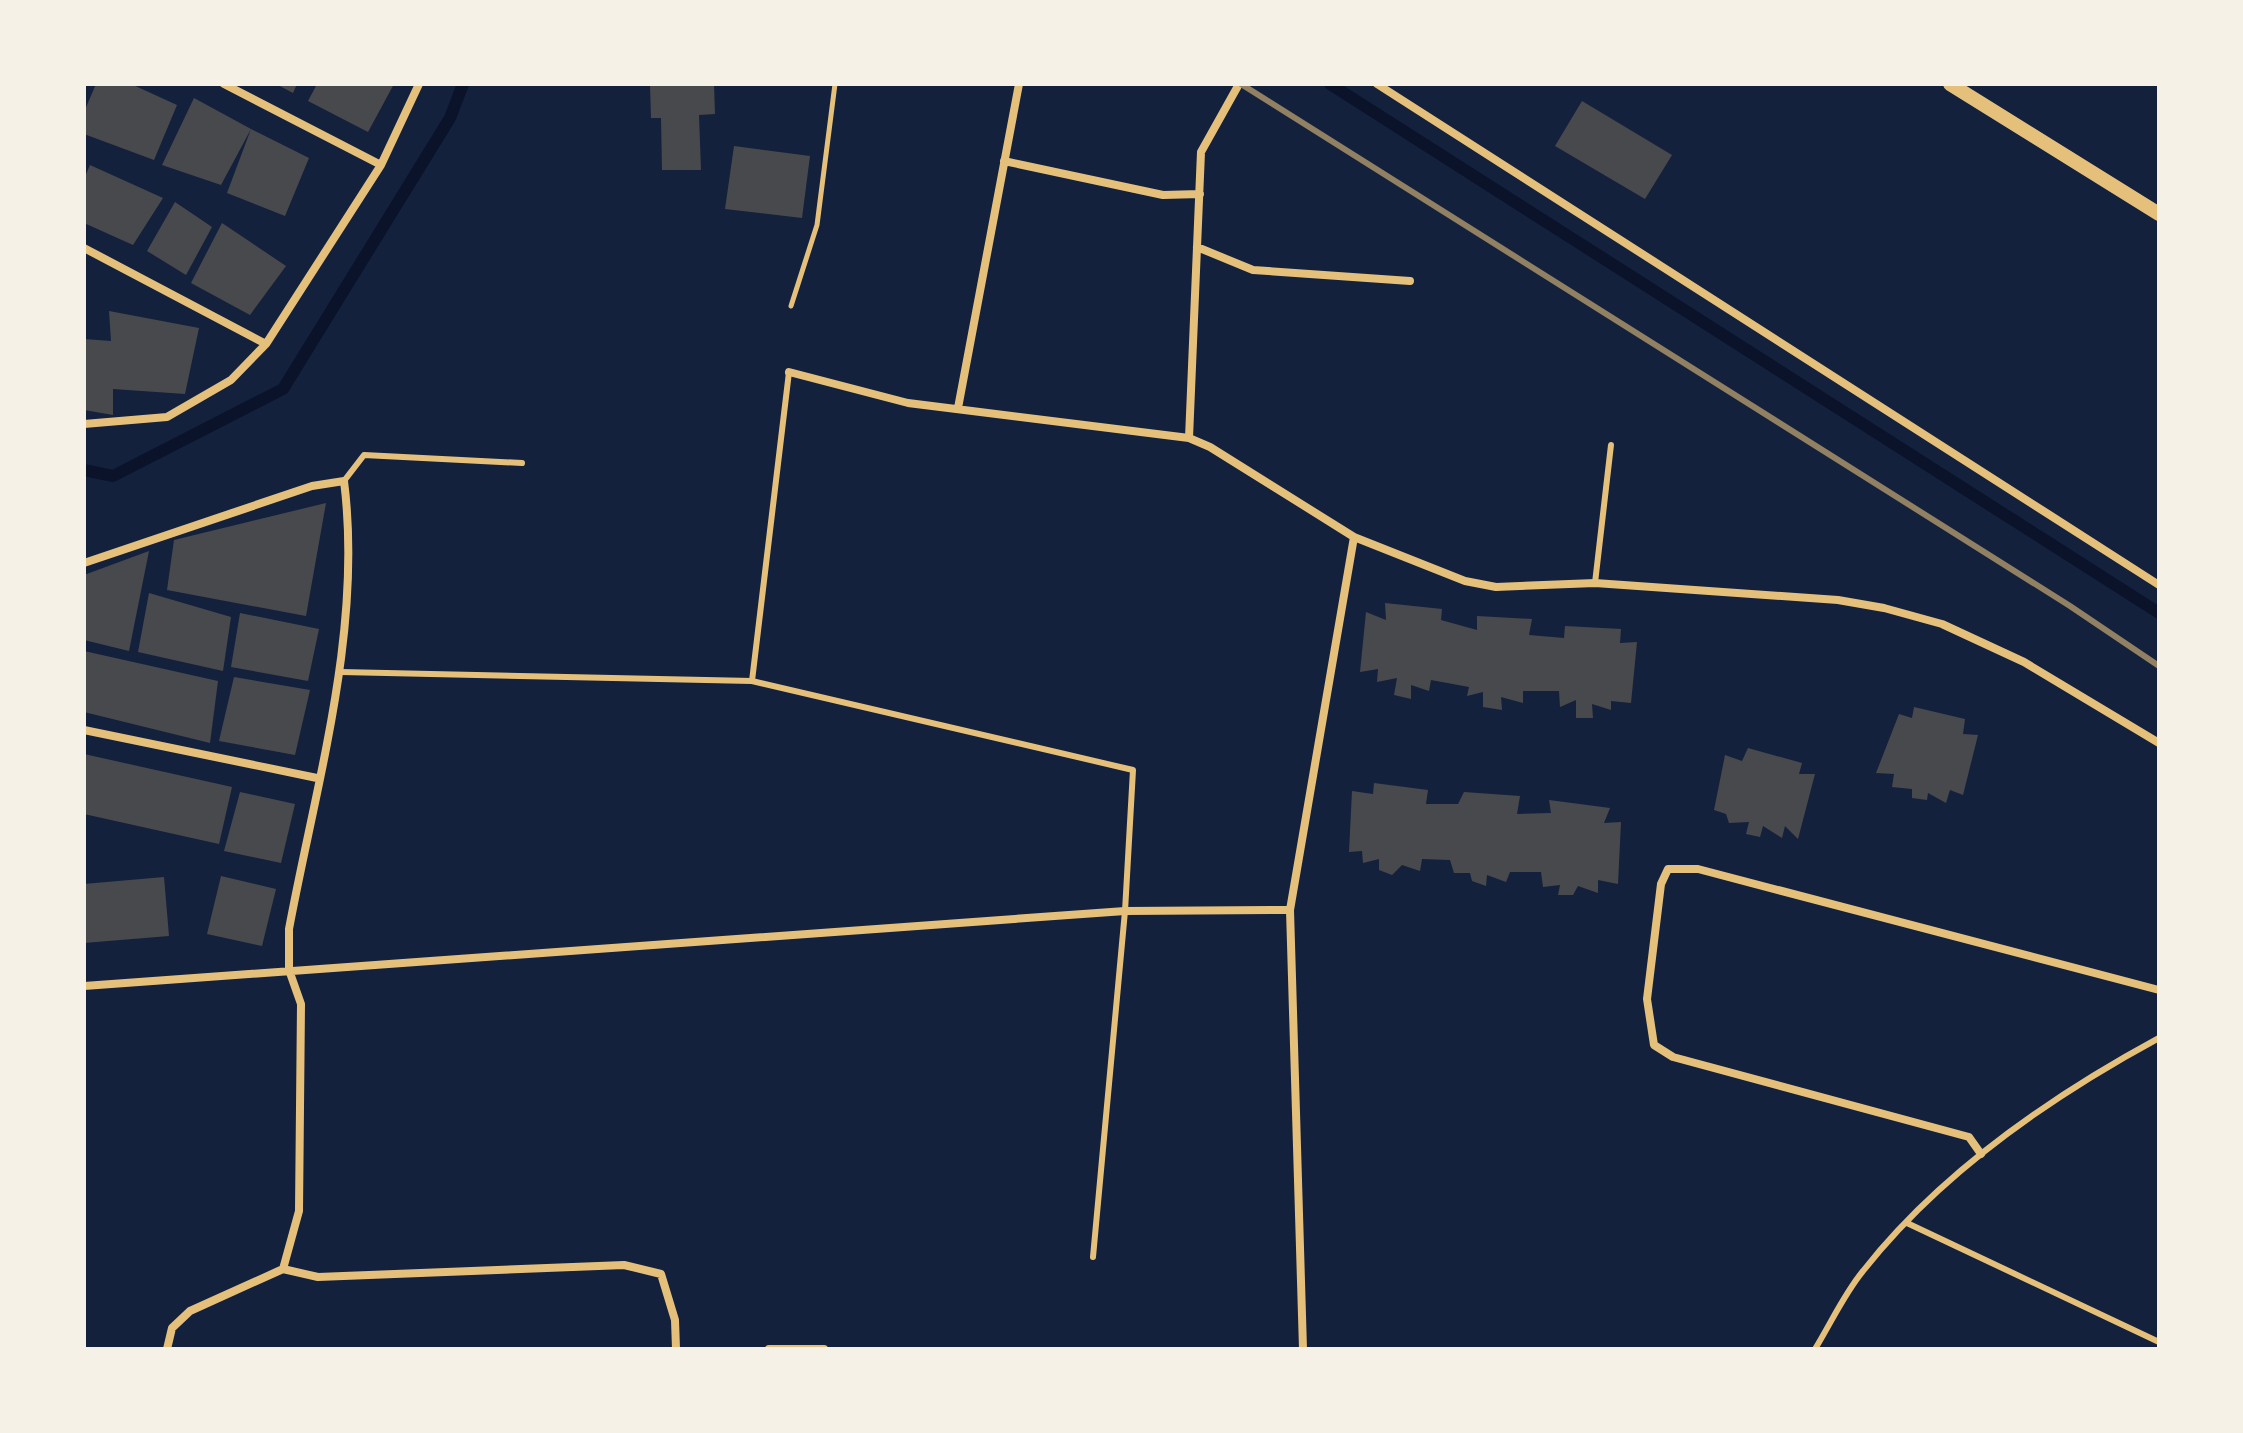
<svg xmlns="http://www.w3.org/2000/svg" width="2243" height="1433" font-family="'Public Sans',sans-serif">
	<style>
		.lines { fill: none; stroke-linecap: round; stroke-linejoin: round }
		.stream { stroke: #0b132b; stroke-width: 12 }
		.building { fill: #48494c }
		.path { stroke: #e5c07b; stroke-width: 5 }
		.service { stroke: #e5c07b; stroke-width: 6 }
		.minor { stroke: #e5c07b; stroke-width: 8 }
		.tertiary { stroke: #e5c07b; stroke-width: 14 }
		.rail { stroke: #918062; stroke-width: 6 }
	</style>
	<rect width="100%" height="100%" fill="#14213d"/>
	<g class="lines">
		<!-- stream -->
		<path class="stream" d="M1330,84L2159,613
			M84,470L113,476L283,389L450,118L463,84"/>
	</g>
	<!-- building -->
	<path class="building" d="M96,84H131L177,105L154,160L84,134V112Z
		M276,84H297L293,93Z
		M317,84H394L368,132L308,101Z
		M650,84H714L715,114L699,115L701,170H662L661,118H651Z
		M194,98L251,129L221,185L162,165Z
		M1582,101L1672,155L1645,199L1555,146Z
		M251,129L309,158L285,216L227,193Z
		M734,146L810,156L802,218L725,209Z
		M90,165L163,198L133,245L84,223V179Z
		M175,202L212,227L186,275L147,251Z
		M222,223L286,266L250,315L191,283Z
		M109,311L199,328L185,394L113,389V415L84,410V339L111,341Z
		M326,503L306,616L167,590L174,540Z
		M149,551L129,651L84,640V575Z
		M149,593L231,617L223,671L138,652Z
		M1385,603L1442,609L1441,620L1477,630V616L1532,619L1529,635L1564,638L1565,626L1621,629L1620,643L1637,642L1631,703L1611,701V710L1592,704L1593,718H1576V700L1560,707L1559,691H1523V703L1501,697L1502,710L1483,707V692L1467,696L1469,687L1431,680L1429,691L1411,685V699L1394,695L1397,678L1377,682L1378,669L1360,672L1366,612L1386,620Z
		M240,613L319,629L308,681L231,667Z
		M84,651L218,681L210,743L84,712Z
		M234,677L310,690L295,755L219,741Z
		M1914,707L1965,719L1963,734L1978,735L1963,795L1950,790L1946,803L1928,793L1927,800L1912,798V789L1892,787L1894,774L1876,773L1899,714L1912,718Z
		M1748,748L1802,763L1799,774H1815L1798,839L1785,826L1782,838L1763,826L1760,837L1746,834L1749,822L1729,823L1726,814L1714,810L1725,755L1742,761Z
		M84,754L232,787L219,844L84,814Z
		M1374,783L1428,790L1426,804H1458L1464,792L1520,796L1517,814L1551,813L1549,800L1610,808L1604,823L1621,822L1618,884L1598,880V893L1578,886L1573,895H1558L1560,885L1543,887L1541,872H1510L1506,882L1487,875L1486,886L1472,881L1470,873H1454L1450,860L1422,859L1420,871L1402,865L1392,875L1379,870V859L1363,863L1362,851L1349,852L1352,791L1373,794Z
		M240,792L295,804L281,863L224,851Z
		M221,876L276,889L262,946L207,934Z
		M164,877L169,936L84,943V884Z"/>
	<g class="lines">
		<!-- path -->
		<path class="path" d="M791,306L817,225L835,84"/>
		<!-- service -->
		<path class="service" d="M344,481L364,455L522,463
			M1595,583L1611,445
			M341,672L752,681L1133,770L1125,911L1093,1257
			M752,681L789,372
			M1907,1223L2159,1342
			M1815,1349C1831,1323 1844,1294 1863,1271C1941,1172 2050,1097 2159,1038"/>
		<!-- minor -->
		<path class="minor" d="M224,84L381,165
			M1377,84L2159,585
			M1004,161L1163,195L1200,194
			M1197,247L1253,270L1410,281
			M84,248L266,344L381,165L419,84
			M789,372L908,403L1189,438L1210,447L1354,537L1465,581L1496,587L1595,583L1838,600L1884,608L1942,624L2024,662L2159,743
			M958,408L1019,84
			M84,424L167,417L231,380L266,344
			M1189,438L1201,152L1239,84
			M84,563L312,486L344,481C363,630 316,784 289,929V970L301,1004L299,1211L283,1269L190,1311L172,1328L167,1349
			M84,730L317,778
			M84,986L1125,911L1290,910
			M1981,1154L1969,1137L1673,1057L1654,1045L1647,999L1661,884L1668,869H1698L2159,990
			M283,1269L318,1277L624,1265L661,1274L675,1320L676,1349
			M769,1349H824
			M1303,1349L1290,910L1354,537"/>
		<!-- tertiary -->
		<path class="tertiary" d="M1950,84L2159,214"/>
		<!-- rail -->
		<path class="rail" d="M1241,84L2070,606L2159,666"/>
	</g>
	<!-- border -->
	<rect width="2243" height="1433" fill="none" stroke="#f6f1e7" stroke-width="172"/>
</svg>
